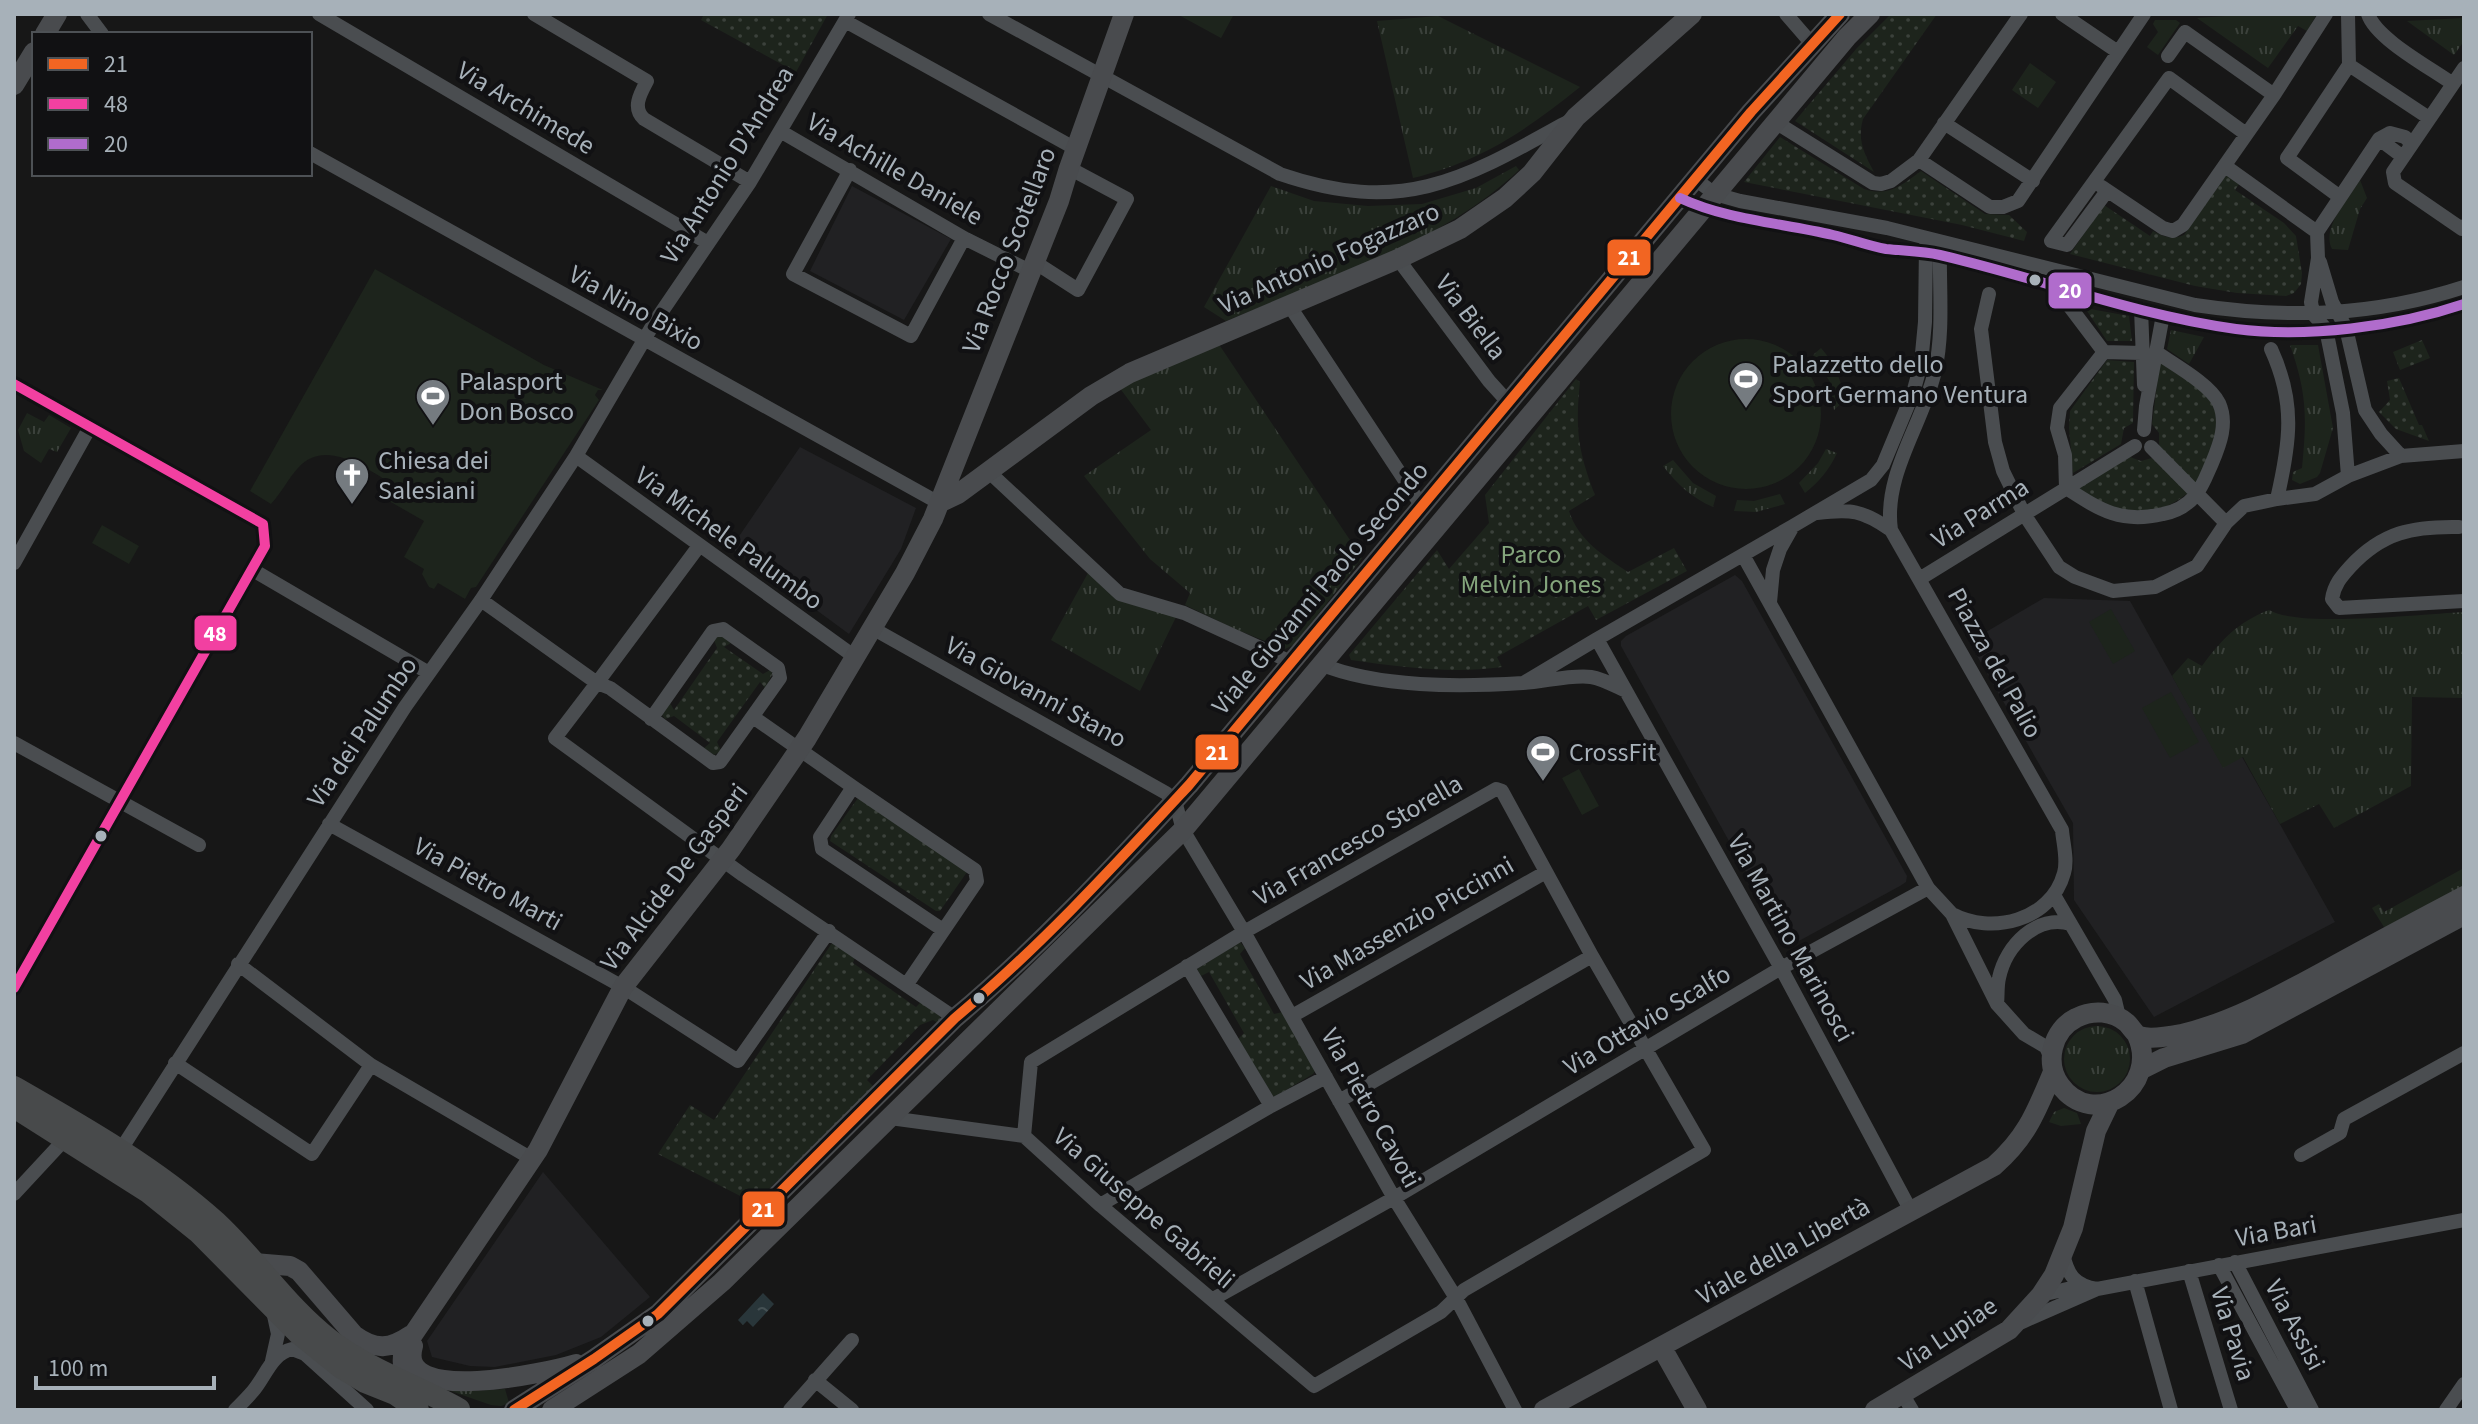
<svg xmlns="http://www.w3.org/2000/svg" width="2478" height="1424" font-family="'Source Sans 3',sans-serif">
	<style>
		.built { fill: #212123 }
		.grass { fill: url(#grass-tufts) }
		.park { fill: url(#park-dots) }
		.pitch { fill: #1d241c }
		.water { fill: url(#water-ripples) }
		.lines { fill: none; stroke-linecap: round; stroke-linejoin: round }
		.street { stroke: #4a4d50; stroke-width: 14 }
		.secondary { stroke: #494b4e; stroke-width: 20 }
		.primary { stroke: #484a4b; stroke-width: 22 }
		.bus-1-casing { stroke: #111113; stroke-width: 16 }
		.bus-2-casing { stroke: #111113; stroke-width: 16 }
		.bus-3-casing { stroke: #111113; stroke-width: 16 }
		.bus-1 { stroke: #f26522; stroke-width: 10 }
		.bus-2 { stroke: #f240a1; stroke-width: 10 }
		.bus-3 { stroke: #b06ccc; stroke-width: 10 }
		.bus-dot { fill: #a7b1b9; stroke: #111113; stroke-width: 3 }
		.labels { text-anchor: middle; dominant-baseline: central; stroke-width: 8; stroke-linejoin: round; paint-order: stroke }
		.street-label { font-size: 26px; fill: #a7b1b9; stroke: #111113 }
		.poi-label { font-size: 26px; fill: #a7b1b9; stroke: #111113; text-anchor: start }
		.park-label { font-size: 26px; fill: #84a57c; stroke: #111113 }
		.line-badge { stroke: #111113; stroke-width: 3 }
		.badge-label { font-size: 22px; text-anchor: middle; font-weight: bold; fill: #fff }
	</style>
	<defs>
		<pattern id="grass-tufts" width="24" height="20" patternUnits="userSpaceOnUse" patternTransform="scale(2)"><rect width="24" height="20" fill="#1d241c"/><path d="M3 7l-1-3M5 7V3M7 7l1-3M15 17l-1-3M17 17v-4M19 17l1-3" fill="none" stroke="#3b413b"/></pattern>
		<pattern id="park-dots" width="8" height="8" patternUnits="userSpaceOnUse" patternTransform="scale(2)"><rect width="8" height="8" fill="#1d241c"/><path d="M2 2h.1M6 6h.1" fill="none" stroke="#3b413b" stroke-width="1.8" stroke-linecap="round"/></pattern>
		<pattern id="water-ripples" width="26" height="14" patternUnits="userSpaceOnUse" patternTransform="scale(2)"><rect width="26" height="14" fill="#29363a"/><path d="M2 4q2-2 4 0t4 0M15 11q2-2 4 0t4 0" fill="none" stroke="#455154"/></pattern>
	</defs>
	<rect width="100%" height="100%" fill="#171717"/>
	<!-- built -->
	<path class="built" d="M852,186L951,239L904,320L810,271Z
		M800,447L916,508L901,549L849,634L815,609L813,601L750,556L743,557L731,548Z
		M1735,575L1742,581L1907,876L1906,882L1900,886L1797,942L1785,941L1781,935L1621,646V641L1626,636Z
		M2044,598L2130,601L2223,767L2242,757L2335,922L2154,1017L2074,900L2073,823L1969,642Z
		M543,1172L650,1297L601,1337L556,1355L495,1367L470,1366L432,1357L427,1341Z"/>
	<!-- grass -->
	<path class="grass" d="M1177,14H1234L1221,38Z
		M2254,14H2317L2307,31L2298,26L2268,68L2197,18Z
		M1438,16L1580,87C1525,131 1482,161 1413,178L1377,21Z
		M2464,18V41L2454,55L2407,21Z
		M2155,20H2176L2180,23L2158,55L2147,47L2158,32L2153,24Z
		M2030,63L2056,82L2038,108L2012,90Z
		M1516,166L1519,170C1441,244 1324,280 1226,321L1204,307L1271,186L1314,201L1368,206L1422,204L1476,188Z
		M2360,180L2367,198L2360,209L2348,250L2332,249C2321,228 2348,199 2360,180Z
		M2171,330L2204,337L2189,364L2167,349Z
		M1218,343L1362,558L1295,644L1285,649L1235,629L1185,605L1190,593L1150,559L1084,476L1151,430L1119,387Z
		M2290,345H2318L2333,428L2320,473L2317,477L2300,484L2292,480L2293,472L2302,468C2307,417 2307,393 2290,345Z
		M1821,348C1835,364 1841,380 1845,400L1834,410L1830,382L1813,355Z
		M27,413L44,422L49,415L71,428L57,452L49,449L41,463L24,451L18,430Z
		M1826,449L1837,453C1829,470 1819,482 1805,493L1799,483L1818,463Z
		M1673,460L1693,483L1716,496L1713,507C1692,498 1677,484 1663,466Z
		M1780,494L1785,504L1756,512L1734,511L1737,500L1754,501Z
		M1088,573L1176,617L1140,691L1051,640Z
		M2269,610C2299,628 2423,614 2464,612V698L2412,697L2411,786L2334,828L2319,804L2280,824L2243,757L2223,768L2172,676L2188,658L2202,666C2221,640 2238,622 2269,610Z
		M2464,868V887L2389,927H2384L2372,908L2379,904L2384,912Z
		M2064 1059a33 33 0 1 1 66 0a33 33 0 1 1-66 0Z
		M2064,1108L2077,1113L2081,1124L2061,1126L2049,1122L2054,1112Z
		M422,1381L474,1391L505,1389L509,1403L501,1406L491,1405Z"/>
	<!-- park -->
	<path class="park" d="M704,14H828L796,72L701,20Z
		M1891,14H1937L1863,119C1857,140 1864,153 1874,172L1795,121L1857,48Z
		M1780,137L1864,189C1889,197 1902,185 1921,171L1985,214L2009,215L2027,232L2024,241L1962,225L1744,182Z
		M2227,174L2239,184L2235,190L2284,223L2296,236L2302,273L2301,284L2294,293L2286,296L2237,293L2195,286L2070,254L2104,205L2150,236L2153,231C2165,237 2171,240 2184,235Z
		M2085,308L2129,316L2132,341H2107Z
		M2422,340L2430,358L2400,370L2393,352Z
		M2107,360L2134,362L2133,423L2124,428L2121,444L2073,473L2069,428L2070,411Z
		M2160,361C2175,372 2194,382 2207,395C2231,420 2206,460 2197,486L2159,449V433L2152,424Z
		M2399,378L2419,425H2422L2429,441L2396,429L2379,412L2390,400L2387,381Z
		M1576,379L1580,382C1575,429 1578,451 1595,495L1569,511C1578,540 1604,556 1628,572L1674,548L1687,571L1596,620L1588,606L1497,657L1502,667C1452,674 1400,667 1351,660L1349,655L1437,550L1449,569L1489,523L1485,495Z
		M2130,457L2141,461L2152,458L2188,493C2144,526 2120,512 2076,489Z
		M720,635L731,643L724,647L763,674L770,670L773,673L765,688L760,682L717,742L721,751L714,755L704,748L710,743L674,716L665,719L662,715L670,703L674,710L717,648L714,640Z
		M858,798L967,872L940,911H936L830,841L831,836Z
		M1240,942L1245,948L1240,954L1274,1014L1283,1012L1316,1070L1313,1074L1276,1096H1273L1238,1039L1244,1033L1209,972L1201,976L1197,969Z
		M832,943H836L855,957L853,963L916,1007L921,1002L941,1016L938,1023L933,1020L920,1025L867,1080L874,1087L754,1203L658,1154L690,1105L714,1120Z"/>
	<!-- pitch -->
	<path class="pitch" d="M375,269L544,365L603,390H598L595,395L599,400L476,587L471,588L465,599L438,583L434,589L429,587L422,574L424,569L404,557L424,521L389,501L397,487C370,471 326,436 298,468C288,479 282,492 271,504L250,491Z
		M1671 414a75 75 0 1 1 150 0a75 75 0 1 1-150 0Z
		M102,525L139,546L129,564L92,543Z
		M2111,609L2135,651L2113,664L2089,622Z
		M2171,692L2199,742L2170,758L2142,708Z
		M1579,769L1599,806L1582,815L1562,778Z"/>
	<!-- water -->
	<path class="water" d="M763,1293L774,1304L753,1327L747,1321L743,1325L738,1320Z"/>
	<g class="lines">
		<!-- street -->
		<path class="street" d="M87,14L102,34
			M319,14L708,243
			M534,14L647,81C640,94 632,108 644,119L750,182
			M989,14L1280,174C1403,216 1463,180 1569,121
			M1786,14L1812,44
			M2062,14L2118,52
			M2348,14L2349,65
			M2368,14C2376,39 2431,68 2453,84
			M845,21L1076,149
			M2168,56L2185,32L2274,95
			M2464,68L2393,172L2395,183L2462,229L2464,226
			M1777,123L1873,183L1881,184L1891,181L1919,160L2021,14
			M1944,123L2033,181
			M780,131L964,238L1030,271
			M2379,139L2403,157
			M310,153L939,503
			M1919,160L1990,207H2003L2018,201L2144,14
			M2225,166L2317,232L2318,258L2311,302L2313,314L2326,329L2343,413L2348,476
			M850,170L793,274L911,336L964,238
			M1695,179L1715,194L1740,201L1887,228L2195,305C2287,319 2375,316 2464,287
			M2102,187L2163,228L2173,231L2183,225L2274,95L2326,14
			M2107,191L2067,245L2051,241L2169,78L2246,134
			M2340,197L2287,158L2349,65L2429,118
			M1680,198C1727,220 1782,223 1833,235C1851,239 1868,246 1886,249C1904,251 1922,251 1940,255C2039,278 2135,315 2236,329C2307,338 2396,327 2464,304
			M2317,232L2379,139L2390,133L2405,137L2412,144
			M1398,259L1489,381L1508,402
			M1033,261L1078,290L1127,199L1069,168
			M2320,262L2332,302L2346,328L2365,410L2381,434L2401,456
			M2072,284L2070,307L2104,352
			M1989,294L1981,329L1995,442L2003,471L2024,514L2059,567L2075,577L2113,591L2155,587L2197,566L2226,523L2244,506L2277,499C2290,443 2296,403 2271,349
			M1289,305L1421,505
			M2141,309L2144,385
			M2142,353L2104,352L2060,408L2057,428L2065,455L2066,488C2100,510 2121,524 2163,514C2175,512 2187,505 2195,496C2203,486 2207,474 2212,463C2220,444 2228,423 2219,403C2210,384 2173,364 2156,352
			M14,384L263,524L265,546L14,988
			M2144,430L2146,406L2163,315
			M2151,447L2226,523
			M576,456L855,657
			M988,471L1120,594L1184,613L1291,662
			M2277,499L2315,494L2348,476L2401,456L2464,451
			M1817,513C1851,509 1862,510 1891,530L2062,830C2063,843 2068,860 2064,873C2051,921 1991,935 1952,914
			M2459,527C2413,526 2382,532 2350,567C2341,577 2334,585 2332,599L2339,608L2464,601
			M1891,530C1883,474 1923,424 1935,371C1944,331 1939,287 1940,247
			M1743,555L1928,888L1952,914L1997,1004L2024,1034L2046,1047L2051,1058
			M14,563L90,427
			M253,570L429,673
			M1921,578L2135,446
			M481,600L597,683L555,738L743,875L955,1018
			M1770,602L1773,570L1780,549L1793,526L1871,480L1883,465L1913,393L1921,364L1925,322L1926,244
			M872,628L1166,793L1175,801L1183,830L1244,932L1394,1198L1456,1298L1515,1410
			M1597,639L1793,526
			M1320,664C1379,688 1460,687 1523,683C1543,682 1573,674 1591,677C1603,679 1615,686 1626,691L1781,968L1911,1211
			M1525,682L1597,639L1626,691
			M753,717L853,787
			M651,719L713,631L723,629L778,668L780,678L720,762L713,763L610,688L597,683L699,546
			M14,743L199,845
			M1496,789L1502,791L1592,956L1704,1150L1464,1290L1441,1312L1314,1386L1100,1205L1024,1136L1031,1062L1244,932Z
			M329,824L623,987L738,1061L829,931
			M2054,895L2115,1000L2119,1017
			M238,964L371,1065L532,1159
			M1187,966L1271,1106
			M907,984L977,881L975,870L853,787L820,837L822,849L943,930
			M1997,1004C1998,995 1997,986 1999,978C2006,945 2037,914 2071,924
			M1292,1016L1546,872
			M175,1063L312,1154L371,1065
			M1339,1101L1592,956
			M890,1118L1024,1136
			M120,1151L405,707L481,600L576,456L654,323L750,182L849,14
			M2301,1155L2340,1133L2344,1119L2464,1053
			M14,1194L66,1138
			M1100,1205L1271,1106L1326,1077
			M2063,1254C2068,1275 2074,1285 2097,1289
			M2235,1262L2312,1410
			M2219,1265L2297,1410
			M2189,1271L2231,1410
			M2135,1281L2171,1410
			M2041,1295L2080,1286
			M1213,1299L1394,1198L1781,968L1928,888
			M2022,1322L2097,1289L2464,1220
			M272,1361L278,1334L273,1311
			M815,1380L852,1410
			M1903,1395L1912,1410
			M235,1410C241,1404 247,1398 253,1391C266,1376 271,1354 292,1349L305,1354L367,1410
			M790,1410L852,1340
			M2446,1410L2464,1384"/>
		<!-- secondary -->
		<path class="secondary" d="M45,34L57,14
			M14,85L34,52
			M939,503L958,494L1091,396L1130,373L1398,259L1460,229L1505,198L1532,173L1576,117L1692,14
			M2137,1035C2161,1088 2093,1131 2060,1085C2044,1063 2052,1030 2076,1018C2093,1009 2113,1011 2127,1023C2131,1027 2135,1034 2139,1036C2150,1040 2171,1036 2182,1034C2235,1021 2282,994 2330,968C2375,943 2419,920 2464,896
			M2142,1069L2164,1058L2242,1034L2464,915
			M254,1263L290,1266L299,1271L354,1335C376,1351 390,1349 411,1335
			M413,1346C395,1407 549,1372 576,1364
			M1662,1348L1697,1410
			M412,1386C402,1373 400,1360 406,1345L538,1150L623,987L731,849L807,738L905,573L933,519L1059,201L1069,168L1124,14
			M514,1410L594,1359L658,1314L955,1018C1040,947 1115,865 1189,785L1751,112L1840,14
			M552,1410L639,1354L722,1282L1183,830L1847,37L1870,14
			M1544,1410L1994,1166C2027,1137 2036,1112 2053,1072
			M1875,1410L2009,1330L2041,1295L2054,1275L2073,1228L2096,1131L2110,1102"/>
		<!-- primary -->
		<path class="primary" d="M14,1087C84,1127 156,1168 216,1222C256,1259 287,1307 330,1340C369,1370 416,1385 459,1409
			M14,1107L148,1192L199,1233L299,1334L340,1367L365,1382L395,1394L418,1410"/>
		<!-- bus-1 casing -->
		<g class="bus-1-casing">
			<path id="bus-1" d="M514,1410L594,1359L658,1314L955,1018C1040,947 1115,865 1189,785L1751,112L1840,14"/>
		</g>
		<!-- bus-2 casing -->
		<g class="bus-2-casing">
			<path id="bus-2" d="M14,384L263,524L265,546L14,988"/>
		</g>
		<!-- bus-3 casing -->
		<g class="bus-3-casing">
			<path id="bus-3" d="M1680,198C1727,220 1782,223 1833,235C1851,239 1868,246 1886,249C1904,251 1922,251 1940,255C2039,278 2135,315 2236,329C2307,338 2396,327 2464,304"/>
		</g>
		<!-- bus-1 -->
		<use href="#bus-1" class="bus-1"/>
		<!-- bus-2 -->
		<use href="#bus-2" class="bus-2"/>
		<!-- bus-3 -->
		<use href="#bus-3" class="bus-3"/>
	</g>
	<!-- icons -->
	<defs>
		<g id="stadium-pin" transform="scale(1.8)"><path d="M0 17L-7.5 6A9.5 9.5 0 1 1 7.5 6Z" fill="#757b80" stroke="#111113"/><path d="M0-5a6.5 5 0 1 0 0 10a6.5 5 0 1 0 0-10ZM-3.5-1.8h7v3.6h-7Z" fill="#fff"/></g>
		<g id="church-pin" transform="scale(1.8)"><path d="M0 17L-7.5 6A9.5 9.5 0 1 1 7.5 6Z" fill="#757b80" stroke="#111113"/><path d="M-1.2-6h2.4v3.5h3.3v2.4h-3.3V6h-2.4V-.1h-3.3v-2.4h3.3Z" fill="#fff"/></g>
	</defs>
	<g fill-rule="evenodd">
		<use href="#stadium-pin" x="1746" y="379"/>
		<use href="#stadium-pin" x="433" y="396"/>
		<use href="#church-pin" x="352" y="475"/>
		<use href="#stadium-pin" x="1543" y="752"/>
	</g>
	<!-- markers -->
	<g class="bus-dot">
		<circle cx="2035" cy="280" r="7"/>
		<circle cx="101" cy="836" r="7"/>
		<circle cx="979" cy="998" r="7"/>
		<circle cx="648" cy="1321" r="7"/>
	</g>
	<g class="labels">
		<!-- street labels -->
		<g class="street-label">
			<text transform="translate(526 108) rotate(31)">Via Archimede</text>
			<text transform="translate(727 165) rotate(-58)">Via Antonio D'Andrea</text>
			<text transform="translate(895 169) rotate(30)">Via Achille Daniele</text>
			<text transform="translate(1009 250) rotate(-69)">Via Rocco Scotellaro</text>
			<text transform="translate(1329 258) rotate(-24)">Via Antonio Fogazzaro</text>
			<text transform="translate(636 308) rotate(29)">Via Nino Bixio</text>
			<text transform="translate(1471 317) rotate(53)">Via Biella</text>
			<text transform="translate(1980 513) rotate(-32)">Via Parma</text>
			<text transform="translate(729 538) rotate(36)">Via Michele Palumbo</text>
			<text transform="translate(1320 588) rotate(-50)">Viale Giovanni Paolo Secondo</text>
			<text transform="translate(1995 663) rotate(61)">Piazza del Palio</text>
			<text transform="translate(1036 692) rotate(29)">Via Giovanni Stano</text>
			<text transform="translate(362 732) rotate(-56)">Via dei Palumbo</text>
			<text transform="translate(1358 840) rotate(-30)">Via Francesco Storella</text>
			<text transform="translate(674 877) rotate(-53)">Via Alcide De Gasperi</text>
			<text transform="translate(488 884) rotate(29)">Via Pietro Marti</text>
			<text transform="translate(1407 923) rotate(-30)">Via Massenzio Piccinni</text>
			<text transform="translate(1791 938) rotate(61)">Via Martino Marinosci</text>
			<text transform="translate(1647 1020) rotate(-31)">Via Ottavio Scalfo</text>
			<text transform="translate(1371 1108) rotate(61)">Via Pietro Cavoti</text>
			<text transform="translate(1144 1208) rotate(41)">Via Giuseppe Gabrieli</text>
			<text transform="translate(2276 1231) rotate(-10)">Via Bari</text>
			<text transform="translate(1783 1251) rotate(-29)">Viale della Libertà</text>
			<text transform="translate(2295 1325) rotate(62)">Via Assisi</text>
			<text transform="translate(1948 1334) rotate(-34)">Via Lupiae</text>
			<text transform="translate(2233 1334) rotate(73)">Via Pavia</text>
		</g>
		<!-- poi labels -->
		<g class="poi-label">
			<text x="1772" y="364">Palazzetto dello<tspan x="1772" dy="30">Sport Germano Ventura</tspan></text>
			<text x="459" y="381">Palasport<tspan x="459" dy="30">Don Bosco</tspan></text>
			<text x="378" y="460">Chiesa dei<tspan x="378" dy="30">Salesiani</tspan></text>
			<text x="1569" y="752">CrossFit</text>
		</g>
		<!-- park labels -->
		<g class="park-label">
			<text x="1531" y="554">Parco<tspan x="1531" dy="30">Melvin Jones</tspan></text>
		</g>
	</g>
	<g class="line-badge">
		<rect x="1606" y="238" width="46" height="39" rx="8" fill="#f26522"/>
		<rect x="2047" y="271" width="46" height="39" rx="8" fill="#b06ccc"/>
		<rect x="193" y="614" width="45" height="38" rx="8" fill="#f240a1"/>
		<rect x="1194" y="733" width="46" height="38" rx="8" fill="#f26522"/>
		<rect x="741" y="1190" width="45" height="38" rx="8" fill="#f26522"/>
	</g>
	<g class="badge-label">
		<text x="1629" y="265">21</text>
		<text x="2070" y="298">20</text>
		<text x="215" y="641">48</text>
		<text x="1217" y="760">21</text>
		<text x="763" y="1217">21</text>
	</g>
	<!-- border -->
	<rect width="2478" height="1424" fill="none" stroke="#a7b1b9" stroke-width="32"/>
	<!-- legend -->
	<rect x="32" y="32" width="280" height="144" fill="#111113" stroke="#4d5155" stroke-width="2"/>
	<rect x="48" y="58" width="40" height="12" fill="#f26522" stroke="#4d5155" stroke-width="2"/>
	<text x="104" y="72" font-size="24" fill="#a7b1b9">21</text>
	<rect x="48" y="98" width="40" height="12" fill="#f240a1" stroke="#4d5155" stroke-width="2"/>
	<text x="104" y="112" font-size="24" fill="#a7b1b9">48</text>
	<rect x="48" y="138" width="40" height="12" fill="#b06ccc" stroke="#4d5155" stroke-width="2"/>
	<text x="104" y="152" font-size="24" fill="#a7b1b9">20</text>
	<!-- scale -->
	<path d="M36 1376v12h178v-12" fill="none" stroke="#a7b1b9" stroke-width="4"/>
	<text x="48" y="1376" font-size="24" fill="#a7b1b9" stroke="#111113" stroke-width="6" paint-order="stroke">100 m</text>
</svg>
